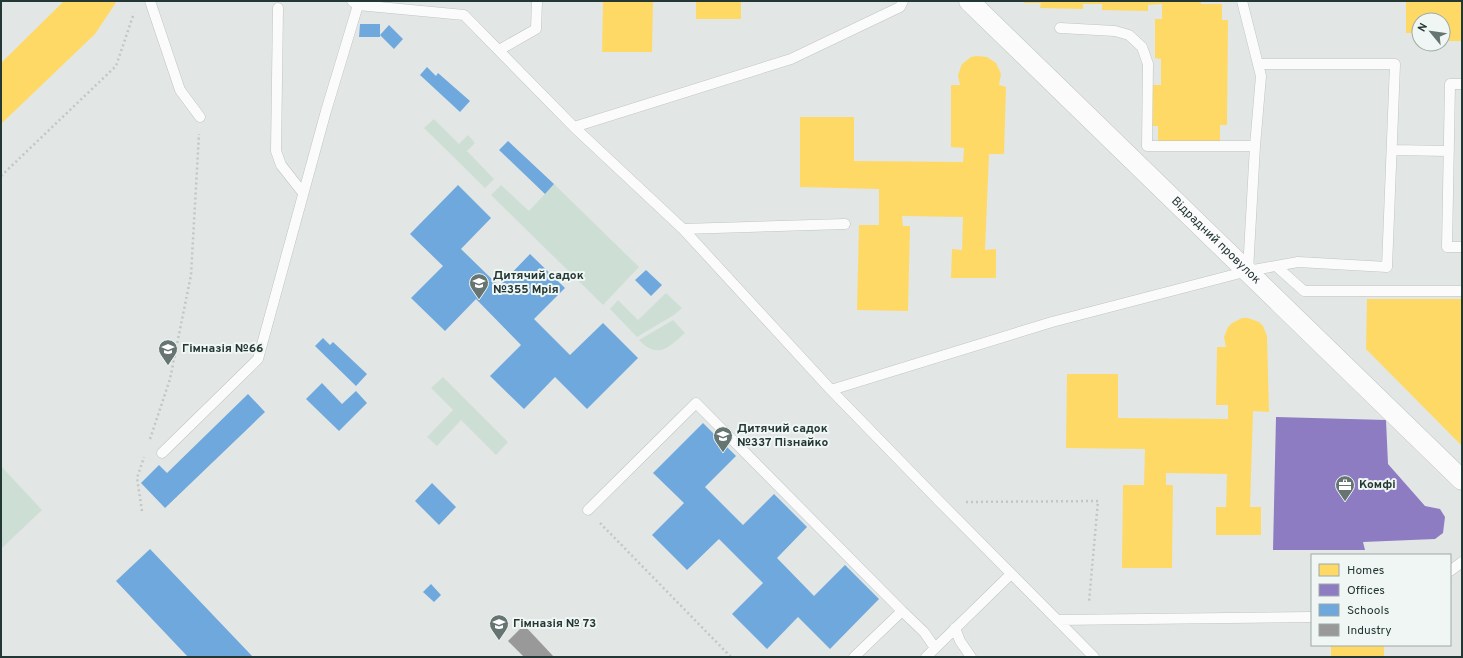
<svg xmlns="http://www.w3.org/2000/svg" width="1463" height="658" font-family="Overpass,sans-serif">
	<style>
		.green { fill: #cddfd4 }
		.homes { fill: #ffd966 }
		.offices { fill: #8e7cc3 }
		.schools { fill: #6fa8dc }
		.industry { fill: #999 }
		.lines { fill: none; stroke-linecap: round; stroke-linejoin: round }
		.lane-casing { stroke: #bfc4c2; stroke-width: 11 }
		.street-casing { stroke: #bfc4c2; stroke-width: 21 }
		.path { stroke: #c0c7c5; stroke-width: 2.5; stroke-dasharray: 2 3; stroke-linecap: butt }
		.lane { stroke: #fbfbfb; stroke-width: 10 }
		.street { stroke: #fbfbfb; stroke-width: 20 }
		.labels { text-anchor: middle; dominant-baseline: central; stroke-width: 4; stroke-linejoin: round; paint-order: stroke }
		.street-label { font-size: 12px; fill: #233734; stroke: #f0f6f4 }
		.poi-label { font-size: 12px; font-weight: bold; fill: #233734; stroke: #f0f6f4; text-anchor: start }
	</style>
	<rect width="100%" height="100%" fill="#e2e7e5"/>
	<!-- green -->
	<path class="green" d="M434,119L459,144L468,135L475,143L467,151L494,179L485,188L424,128Z
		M554,184L639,267L603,305L491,195L501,185L529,211Z
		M666,293L682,308L674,315L637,337L610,309L618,300L638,320Z
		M673,320L685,333C669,347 658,360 639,340Z
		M443,377L508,442L496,455L461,420L437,446L427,437L453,410L431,388Z
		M1,466L42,510L1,549Z"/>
	<!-- homes -->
	<path class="homes" d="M64,1H116L115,4L95,34L1,124V63Z
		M603,1H653L652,52H602Z
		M696,1H741V19H696Z
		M1024,1H1201V4H1222V20H1228L1227,125H1220V143L1158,142V126H1152L1153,85H1161V59L1155,58V19H1162V4L1148,5V11L1102,10V4H1083V9L1040,8L1041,3H1024Z
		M1406,1H1462V41H1443V20H1419V33H1406Z
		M976,56L987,57L996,63L1001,74L999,85L1006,87L1004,154H989L985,250L996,249V278H951L952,249L962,250L963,217L902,216L903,226H910L908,311L857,310L859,225H879V189L800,187V117H854V161L963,162L964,148L951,147V85H960L958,75L962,64L971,57Z
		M1367,299H1462V446L1366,349Z
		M1242,318H1248L1259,322L1263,326L1267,336L1269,412L1253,411L1250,507H1261V535H1216V507H1226L1227,474L1166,473V485H1173L1172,568H1122L1123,485H1144L1145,449L1066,448L1067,374H1118V418L1228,419V405H1216L1217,347H1226L1224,337L1228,327L1232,323Z
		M1331,645H1384V657H1331Z"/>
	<!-- offices -->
	<path class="offices" d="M1276,417L1386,420L1388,464L1425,506L1440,509L1445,517L1443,533L1435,539L1363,542L1365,550H1273Z"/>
	<!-- schools -->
	<path class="schools" d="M360,24H380V37H359Z
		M389,25L403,39L394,49L380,35Z
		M427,67L436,76L438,73L470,101L460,112L420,75Z
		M508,141L554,184L545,194L499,150Z
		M458,185L491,218L461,249L499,286L530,254L565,288L534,319L570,355L603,323L638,358L587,409L555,377L524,409L490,376L521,345L476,299L445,331L411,298L443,266L410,234Z
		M646,270L662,285L651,296L635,280Z
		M323,338L330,345L333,342L367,374L356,386L315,346Z
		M322,383L342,404L356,391L367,403L339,431L306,399Z
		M248,394L265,412L165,508L141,483L159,465L167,473Z
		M703,423L736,456L705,487L743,525L774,494L807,527L777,558L814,596L845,565L879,599L830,649L798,617L767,649L732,614L763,583L719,539L687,570L652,535L684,503L653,473Z
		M432,483L456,507L439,525L415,501Z
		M150,549L253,657H188L116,581Z
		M431,584L441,595L434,602L423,592Z"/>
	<!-- industry -->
	<path class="industry" d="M524,625L554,657H524L508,641Z"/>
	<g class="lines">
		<!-- lane casing -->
		<g class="lane-casing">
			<path id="lane" d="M150,1L180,90L200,117
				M352,1L358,5L464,15L574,127L683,229L831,390L940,502L1094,657
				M1242,1L1261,76L1255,146L1248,271
				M278,8L276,151L281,165L303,193
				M1060,28L1115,31L1129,35L1142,47L1148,64L1147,146H1255
				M499,50L536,29L537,1
				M1462,84H1450L1447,247H1462
				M574,127L791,59L900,7L903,1
				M1392,150L1449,151
				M683,229L845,224
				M1276,266L1304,291H1462
				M831,390L1052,322L1248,271L1298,262L1387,267L1395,64H1258
				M162,453L258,359L326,111L358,5
				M588,510L696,403L902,611
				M1450,571L1462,562
				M1057,620L1312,617
				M955,628L960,641L971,657
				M854,657L902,611L924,632L935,648
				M926,657L1011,574"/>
		</g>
		<!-- street casing -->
		<g class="street-casing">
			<g id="street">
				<path id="s1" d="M969,1L1462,480"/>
			</g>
		</g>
		<!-- path -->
		<path class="path" d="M1,176L116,66L134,13
			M150,439L170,379L191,275L199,134
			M966,502L1098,501L1089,602
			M142,511L137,478L144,457
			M600,523L731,657"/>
		<!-- lane -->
		<use href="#lane" class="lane"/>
		<!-- street -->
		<use href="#street" class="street"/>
	</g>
	<!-- icons -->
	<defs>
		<g id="school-pin" transform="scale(1)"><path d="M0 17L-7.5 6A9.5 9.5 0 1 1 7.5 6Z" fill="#667572" stroke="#f0f6f4"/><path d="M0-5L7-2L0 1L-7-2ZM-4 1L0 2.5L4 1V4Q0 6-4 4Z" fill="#fff"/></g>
		<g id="office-pin" transform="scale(1)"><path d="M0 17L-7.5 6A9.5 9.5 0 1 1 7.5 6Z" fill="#667572" stroke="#f0f6f4"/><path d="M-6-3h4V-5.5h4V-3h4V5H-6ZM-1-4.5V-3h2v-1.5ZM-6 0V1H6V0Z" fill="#fff"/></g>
	</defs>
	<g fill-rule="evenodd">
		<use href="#school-pin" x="479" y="283"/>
		<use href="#school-pin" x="168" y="349"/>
		<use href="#school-pin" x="723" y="436"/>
		<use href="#office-pin" x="1345" y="485"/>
		<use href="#school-pin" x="499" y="624"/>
	</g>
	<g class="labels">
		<!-- street labels -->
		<g class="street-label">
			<text stroke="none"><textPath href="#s1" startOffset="344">Відрадний провулок</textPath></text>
		</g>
		<!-- poi labels -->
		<g class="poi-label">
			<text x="493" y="276">Дитячий садок<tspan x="493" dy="14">№355 Мрія</tspan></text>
			<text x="182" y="349">Гімназія №66</text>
			<text x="737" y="429">Дитячий садок<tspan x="737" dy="14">№337 Пізнайко</tspan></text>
			<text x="1359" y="485">Комфі</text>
			<text x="513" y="624">Гімназія № 73</text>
		</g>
	</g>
	<!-- border -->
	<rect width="1463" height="658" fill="none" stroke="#233734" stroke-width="4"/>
	<!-- legend -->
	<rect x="1311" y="554" width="140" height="92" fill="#f0f6f4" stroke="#9eaaa7"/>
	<rect x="1319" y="564" width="20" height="12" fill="#ffd966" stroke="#9eaaa7"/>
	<text x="1347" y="574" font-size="12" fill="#233734">Homes</text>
	<rect x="1319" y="584" width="20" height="12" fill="#8e7cc3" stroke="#9eaaa7"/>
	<text x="1347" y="594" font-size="12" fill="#233734">Offices</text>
	<rect x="1319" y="604" width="20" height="12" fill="#6fa8dc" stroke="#9eaaa7"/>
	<text x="1347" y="614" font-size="12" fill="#233734">Schools</text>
	<rect x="1319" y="624" width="20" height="12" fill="#999999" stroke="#9eaaa7"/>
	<text x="1347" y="634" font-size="12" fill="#233734">Industry</text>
	<!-- north arrow -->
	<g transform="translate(1431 32) rotate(299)"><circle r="19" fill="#f0f6f4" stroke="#9eaaa7"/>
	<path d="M0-3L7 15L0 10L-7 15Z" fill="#667572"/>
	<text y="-6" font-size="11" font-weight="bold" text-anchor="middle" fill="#233734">N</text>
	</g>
</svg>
